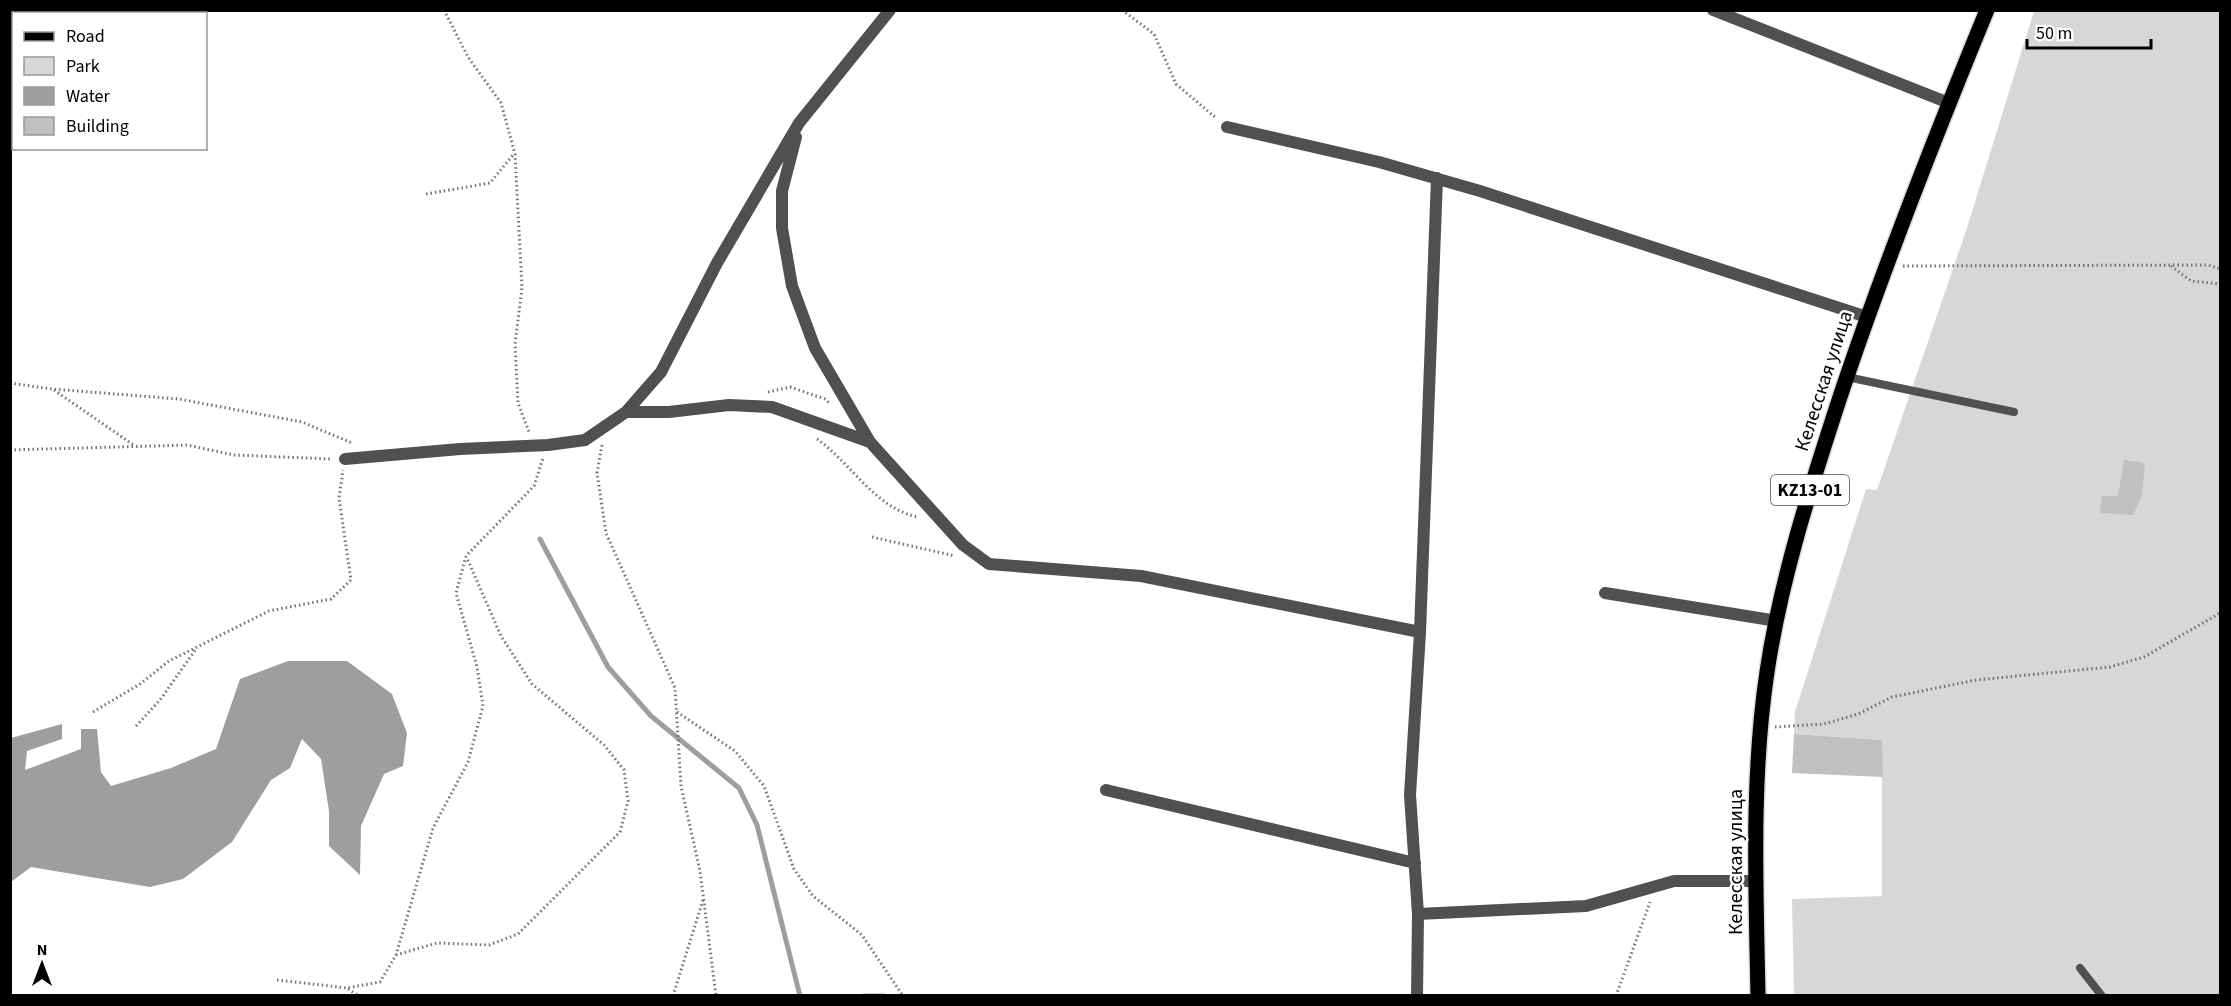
<svg xmlns="http://www.w3.org/2000/svg" width="2231" height="1006" font-family="'Source Sans 3',sans-serif">
	<style>
		.green { fill: #d7d7d7 }
		.water { fill: #9e9e9e }
		.lines { fill: none; stroke-linecap: round; stroke-linejoin: round }
		.stream { stroke: #9e9e9e; stroke-width: 5 }
		.building { fill: #c0c0c0 }
		.primary-casing { stroke: #dbdbdb; stroke-width: 18 }
		.path { stroke: #727272; stroke-width: 3; stroke-dasharray: 1.5 3; stroke-linecap: butt }
		.lane { stroke: #505050; stroke-width: 8 }
		.street { stroke: #505050; stroke-width: 12 }
		.primary { stroke: #000; stroke-width: 15 }
		.labels { text-anchor: middle; dominant-baseline: central; stroke-width: 5; stroke-linejoin: round; paint-order: stroke }
		.shield { fill: #fff; stroke: #4c4c4c; stroke-width: 1.5 }
		.shield-label { font-size: 18px; font-weight: bold; fill: #000 }
		.street-label { font-size: 20px; fill: #000; stroke: #fff }
	</style>
	<rect width="100%" height="100%" fill="#fff"/>
	<!-- green -->
	<path class="green" d="M2034,11H2220V995H1794L1792,899L1882,896V740L1794,734L1795,712L1866,489L1877,490L1966,231Z"/>
	<!-- water -->
	<path class="water" d="M288,661H347L392,694L407,733L403,766L384,774L361,826L360,875L329,846V811L321,759L302,739L290,768L271,780L232,842L183,879L150,887L31,867L11,882V738L62,724V739L27,751L25,770L81,749V729H97L101,772L111,786L171,768L216,749L240,679Z"/>
	<g class="lines">
		<!-- stream -->
		<path class="stream" d="M540,539L608,667L651,716L739,788L757,825L800,996
			M864,996H884"/>
	</g>
	<!-- building -->
	<path class="building" d="M2124,460L2145,463L2142,495L2133,515L2100,513L2102,496H2118Z
		M1794,734L1882,740L1883,777L1792,773Z"/>
	<g class="lines">
		<!-- primary casing -->
		<g class="primary-casing">
			<path id="primary" d="M1758,996C1756,888 1751,779 1767,672C1781,578 1810,489 1839,400C1883,268 1934,139 1987,10"/>
		</g>
		<!-- path -->
		<path class="path" d="M56,10L64,14
			M444,10L468,57L501,103L515,154L522,288L515,344L518,403L529,432
			M1122,10L1154,34L1176,84L1216,118
			M151,14L155,10
			M10,89L14,88
			M426,194L490,183L513,155
			M1903,266L2208,265L2220,269
			M2171,266L2191,281L2220,284
			M10,383L52,389L179,399L302,422L352,443
			M54,390L135,446
			M768,392L790,387L825,399L829,403
			M817,439C851,463 874,507 917,517
			M602,445L597,473L606,533L675,688L681,786L700,871L716,996
			M10,450L187,445L234,455L332,459
			M872,537L955,556
			M93,712L140,684L169,661L269,611L331,599L351,580L339,498L343,470
			M677,712L735,751L764,786L794,869L813,896L862,935L903,996
			M136,726L160,700L196,649
			M1775,727L1824,724L1858,714L1892,697L1976,680L2110,667L2144,657L2220,613
			M396,955L437,943L489,945L518,934L620,832L628,801L624,770L604,745L532,684L501,636L467,558
			M277,980L347,988L380,982L396,955L433,828L468,762L483,706L477,667L456,593L466,556L534,486L543,458
			M348,989L359,996
			M673,996L703,900
			M1616,996L1650,902"/>
		<!-- lane -->
		<path class="lane" d="M1847,377L2014,412
			M2080,968L2102,996"/>
		<!-- street -->
		<path class="street" d="M1713,10L1949,103
			M1227,127L1379,162L1480,191L1867,317
			M796,137L782,191V228L792,286L815,348L870,442
			M626,412H669L729,405L772,407L870,442L963,545L989,564L1141,576L1420,632
			M345,459L460,449L548,445L585,440L626,412L661,372L717,263L799,123L890,10
			M1605,593L1777,621
			M1106,790L1415,863
			M1418,914L1586,906L1674,881H1755
			M1417,996L1418,914L1410,795L1420,632L1437,178"/>
		<!-- primary -->
		<use href="#primary" class="primary"/>
	</g>
	<g class="labels">
		<!-- shield labels -->
		<rect class="shield" x="1771" y="475" width="78" height="30" rx="4.5"/>
		<g class="shield-label">
			<text x="1810" y="490">KZ13-01</text>
		</g>
		<!-- street labels -->
		<g class="street-label">
			<text transform="translate(1824 381) rotate(-72)">Келесская улица</text>
			<text transform="translate(1736 862) rotate(-90)">Келесская улица</text>
		</g>
	</g>
	<!-- border -->
	<rect width="2231" height="1006" fill="none" stroke="#000000" stroke-width="24"/>
	<!-- legend -->
	<rect x="12" y="12" width="195" height="138" fill="#ffffff" stroke="#999999" stroke-width="1.5"/>
	<rect x="24" y="32" width="30" height="9" fill="#000000" stroke="#999999" stroke-width="1.5"/>
	<text x="66" y="42" font-size="18" fill="#000000">Road</text>
	<rect x="24" y="57" width="30" height="18" fill="#d7d7d7" stroke="#999999" stroke-width="1.5"/>
	<text x="66" y="72" font-size="18" fill="#000000">Park</text>
	<rect x="24" y="87" width="30" height="18" fill="#9e9e9e" stroke="#999999" stroke-width="1.5"/>
	<text x="66" y="102" font-size="18" fill="#000000">Water</text>
	<rect x="24" y="117" width="30" height="18" fill="#c0c0c0" stroke="#999999" stroke-width="1.5"/>
	<text x="66" y="132" font-size="18" fill="#000000">Building</text>
	<!-- north arrow -->
	<g transform="translate(42 964)" stroke="#ffffff" stroke-width="4.5" paint-order="stroke">
	<path d="M0-4.5L10 22L0 15L-10 22Z" fill="#000000"/>
	<text y="-9" font-size="16" font-weight="bold" text-anchor="middle" fill="#000000">N</text>
	</g>
	<!-- scale -->
	<path d="M2027 39v9h124v-9" fill="none" stroke="#000000" stroke-width="3"/>
	<text x="2036" y="39" font-size="18" fill="#000000" stroke="#ffffff" stroke-width="4.5" paint-order="stroke">50 m</text>
</svg>
